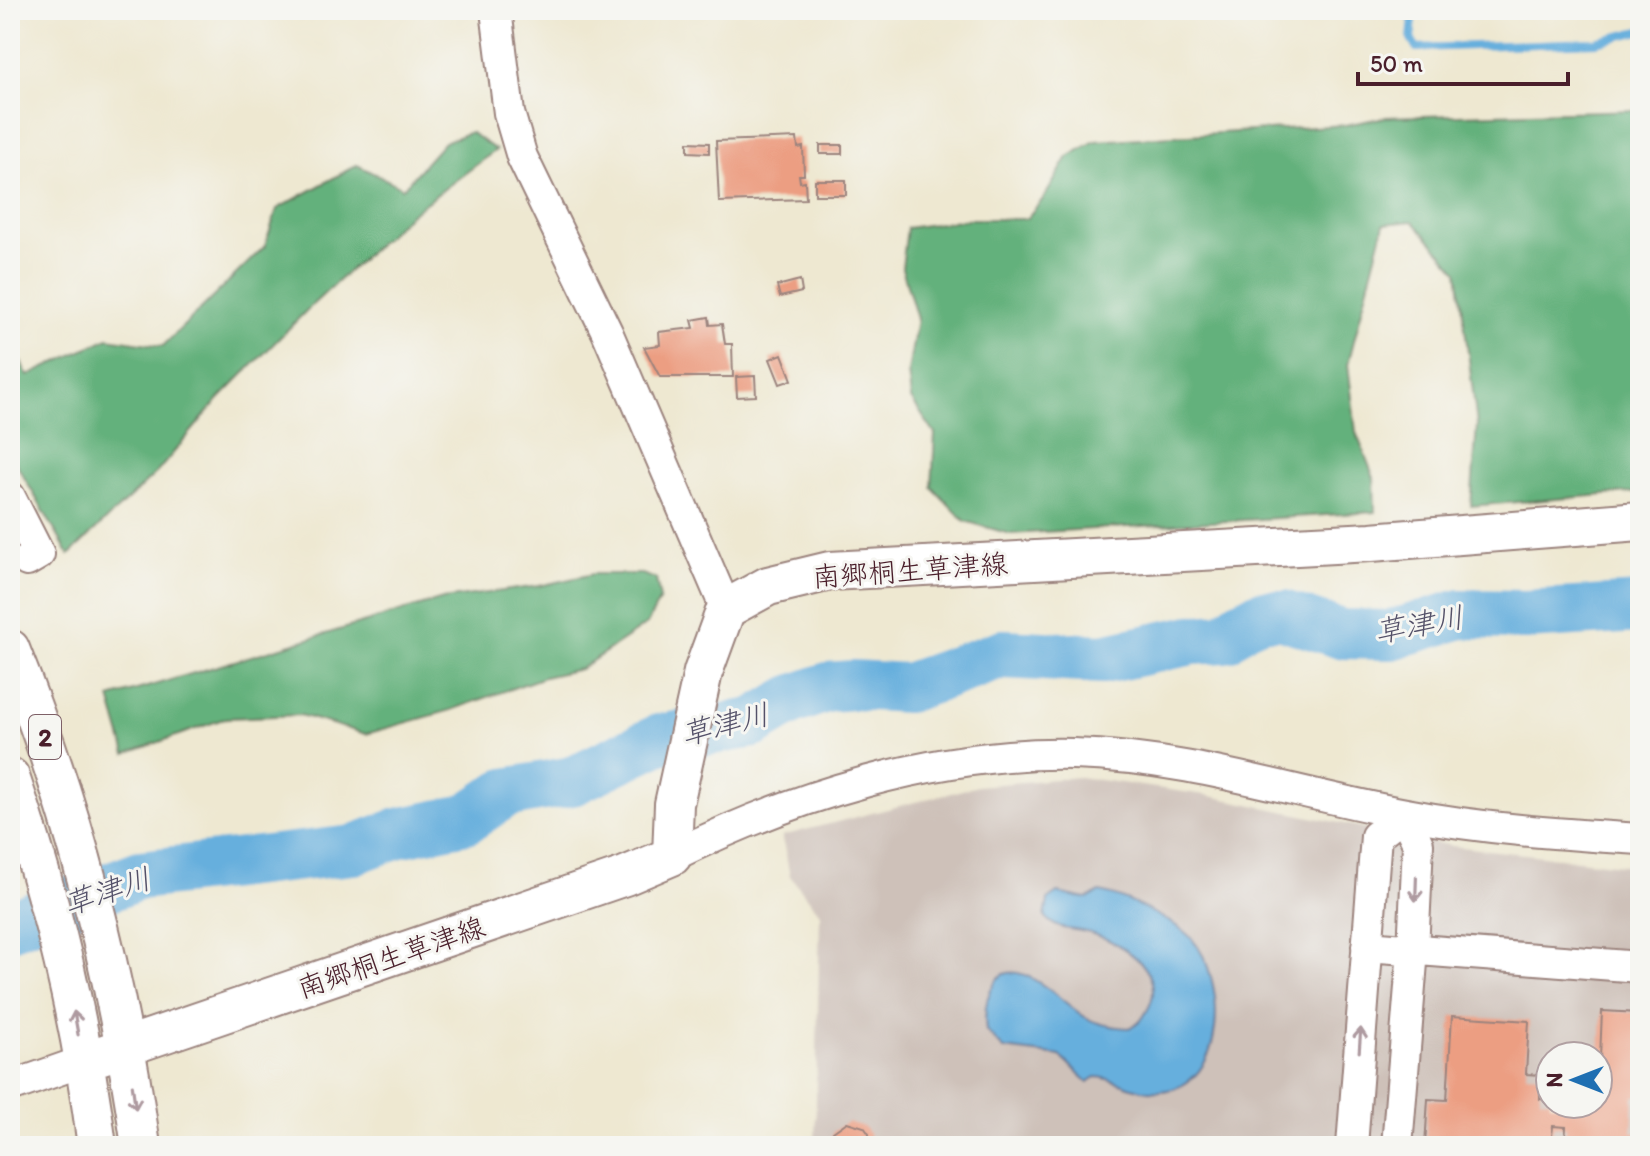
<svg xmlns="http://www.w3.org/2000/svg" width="1650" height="1156" font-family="Itim,'Klee One',sans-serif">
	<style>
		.industrial { fill: #cec1b9; fill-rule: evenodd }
		.forest { fill: #64b17b; stroke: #576853; stroke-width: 2 }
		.water { fill: #66afdd; stroke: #586784; stroke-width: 2 }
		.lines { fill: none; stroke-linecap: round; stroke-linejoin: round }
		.stream { stroke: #66afdd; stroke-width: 8 }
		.river { stroke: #66afdd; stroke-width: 50 }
		.building { fill: #ec9e82 }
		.minor-casing { stroke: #9c847e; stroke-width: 34 }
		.major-casing { stroke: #9c847e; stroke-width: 42 }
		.minor { stroke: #fff; stroke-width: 30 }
		.major { stroke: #fff; stroke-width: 38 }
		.oneway { stroke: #ae9aa0 }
		.labels { text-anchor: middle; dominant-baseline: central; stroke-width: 6; stroke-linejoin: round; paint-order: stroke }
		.shield { fill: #f6f6f2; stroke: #7e6067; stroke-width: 2 }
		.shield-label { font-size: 26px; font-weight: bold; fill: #4a1f2b }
		.street-label { font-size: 28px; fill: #4a1f2b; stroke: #f6f6f2 }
		.water-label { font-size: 30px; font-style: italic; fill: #545169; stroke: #f6f6f2 }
	</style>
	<rect width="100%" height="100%" fill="#f6f6f2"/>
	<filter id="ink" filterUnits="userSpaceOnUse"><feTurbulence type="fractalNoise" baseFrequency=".0125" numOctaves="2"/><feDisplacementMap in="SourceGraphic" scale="16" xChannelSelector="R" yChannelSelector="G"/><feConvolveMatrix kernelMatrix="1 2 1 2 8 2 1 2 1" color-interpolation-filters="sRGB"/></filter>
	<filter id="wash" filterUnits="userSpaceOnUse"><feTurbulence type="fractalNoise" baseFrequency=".006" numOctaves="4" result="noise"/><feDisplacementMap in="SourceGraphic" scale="32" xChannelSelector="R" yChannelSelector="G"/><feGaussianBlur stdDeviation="1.8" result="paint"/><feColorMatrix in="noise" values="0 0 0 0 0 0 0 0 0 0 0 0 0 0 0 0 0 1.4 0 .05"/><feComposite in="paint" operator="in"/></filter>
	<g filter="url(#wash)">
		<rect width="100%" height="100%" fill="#eee8d1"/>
		<!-- industrial -->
		<path class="industrial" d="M1079,777L1205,795L1452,846L1640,867V1146H815L820,913L790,876L782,836L978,786ZM1550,1056H1598V1104H1550Z"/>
		<!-- forest -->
		<path class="forest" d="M1640,110V492L1471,506L1477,425L1458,271L1413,221L1384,224L1348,364L1356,432L1374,478L1375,512L1010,534L965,521L932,487L935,434L911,399L908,372L917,319L902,268L907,228L969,219H1026L1044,198L1068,157L1095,141L1345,125L1386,117Z
			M470,132L496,150L408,216L310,307L218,400L158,471L69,555L10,453V340L28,376L108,338L163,346L265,246L277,209L357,165L403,188L444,142Z
			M593,574H642L656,579L660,599L647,624L580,669L544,677L451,710L366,734L300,715L226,718L126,754L110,698L443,599L539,586Z"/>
		<!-- water -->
		<path class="water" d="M1100,892C1122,896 1178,922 1192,939C1227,979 1229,1085 1161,1091C1137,1094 1118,1078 1096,1077L1088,1082L1060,1056L1004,1049L986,1031C984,1014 985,997 995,982C1017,951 1064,1005 1085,1017C1097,1025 1114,1027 1128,1028C1140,1025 1143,1018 1149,1007C1167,970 1120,942 1090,933C1073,928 1058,932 1045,917L1048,900L1058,893L1087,899Z"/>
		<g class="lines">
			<!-- stream -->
			<path class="stream" d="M1397,10L1413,19L1411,39L1416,48L1596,42L1640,31"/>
			<!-- river -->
			<path class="river" d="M10,925L140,875L353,850L398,833L466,819L505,793L572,781L659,739L753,723L792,700L828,687L853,685L907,688L1003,654L1103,659L1192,640L1225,638L1242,624L1262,615H1283L1341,634L1391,635L1461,614L1526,615L1640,608"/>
		</g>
		<g id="blocks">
			<!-- building -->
			<path class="building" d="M797,138L798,148L803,147L804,175H799L800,182L805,181L806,199L719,202L716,141Z
				M688,142L709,143V153L688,152Z
				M820,145H842V154H820Z
				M815,180H846V195H815Z
				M800,280L802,292L780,297L777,286Z
				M709,317L710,325L722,324L725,344H732L733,377H660L644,347L660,345L659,332L694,328L692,320Z
				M782,354L792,380L780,384L770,359Z
				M755,376L756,396L737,397L736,377Z
				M1602,1011L1640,1013V1096H1634L1632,1132H1639L1638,1146L1565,1142L1566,1127L1553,1126L1551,1146H1425L1428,1099L1447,1100L1452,1016L1529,1021L1526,1074L1541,1075L1540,1099L1550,1100V1104H1598Z
				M847,1122L864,1127L869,1134V1146H831L833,1132Z"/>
		</g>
	</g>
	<g filter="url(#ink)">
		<use href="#blocks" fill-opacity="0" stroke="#9c847e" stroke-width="2"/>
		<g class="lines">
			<!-- minor casing -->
			<g class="minor-casing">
				<path id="minor" d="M496,10L509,113L522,157L607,332L726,609
					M10,497L39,554L27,561
					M672,856C793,796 937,751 1073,754C1189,757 1293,793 1406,814C1483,829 1561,834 1640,839
					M1367,946L1640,967
					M10,1087L84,1061
					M1352,1146L1376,836L1404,814L1418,844L1413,950L1397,1146"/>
			</g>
			<!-- major casing -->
			<g class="major-casing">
				<path id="major" d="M10,649C74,809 117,975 141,1146
					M10,777C51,897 81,1021 97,1146
					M84,1061L625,876L672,856L674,804L703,672L726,609L768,586L830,571L1371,542L1640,521"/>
			</g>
			<!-- minor -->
			<use href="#minor" class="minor"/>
			<!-- major -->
			<use href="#major" class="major"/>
		</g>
		<!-- one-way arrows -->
		<defs><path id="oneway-shaft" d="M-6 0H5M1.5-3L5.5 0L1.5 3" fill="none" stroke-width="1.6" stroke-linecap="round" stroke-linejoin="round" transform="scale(2)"/></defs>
		<g class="oneway">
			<use href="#oneway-shaft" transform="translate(1416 889) rotate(92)"/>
			<use href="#oneway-shaft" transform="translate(76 1023) rotate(-100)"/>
			<use href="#oneway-shaft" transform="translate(1360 1040) rotate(-86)"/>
			<use href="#oneway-shaft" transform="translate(134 1097) rotate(82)"/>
		</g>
	</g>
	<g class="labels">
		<!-- shield labels -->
		<rect class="shield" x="29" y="715" width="32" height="44" rx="6"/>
		<g class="shield-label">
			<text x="45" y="737">2</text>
		</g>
		<!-- street labels -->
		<g class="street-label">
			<text transform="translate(910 570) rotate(-4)">南郷桐生草津線</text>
			<text transform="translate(391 957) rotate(-19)">南郷桐生草津線</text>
		</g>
		<!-- water labels -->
		<g class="water-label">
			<text transform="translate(1419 624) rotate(-10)">草津川</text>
			<text transform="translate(725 724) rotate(-14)">草津川</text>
			<text transform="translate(107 891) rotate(-18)">草津川</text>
		</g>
	</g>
	<!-- margin -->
	<rect width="1650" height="1156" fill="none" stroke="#f6f6f2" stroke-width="40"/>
	<!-- north arrow -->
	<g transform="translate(1574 1080) rotate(270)"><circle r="38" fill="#f6f6f2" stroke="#b1a0a2" stroke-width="2"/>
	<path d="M0-6L14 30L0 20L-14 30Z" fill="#1f6fb2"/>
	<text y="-12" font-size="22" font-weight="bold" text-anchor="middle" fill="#4a1f2b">N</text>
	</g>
	<!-- scale -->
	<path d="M1358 72v12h210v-12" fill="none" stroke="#4a1f2b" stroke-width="4"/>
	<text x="1370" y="72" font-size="24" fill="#4a1f2b" stroke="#f6f6f2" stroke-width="6" paint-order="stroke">50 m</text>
</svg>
